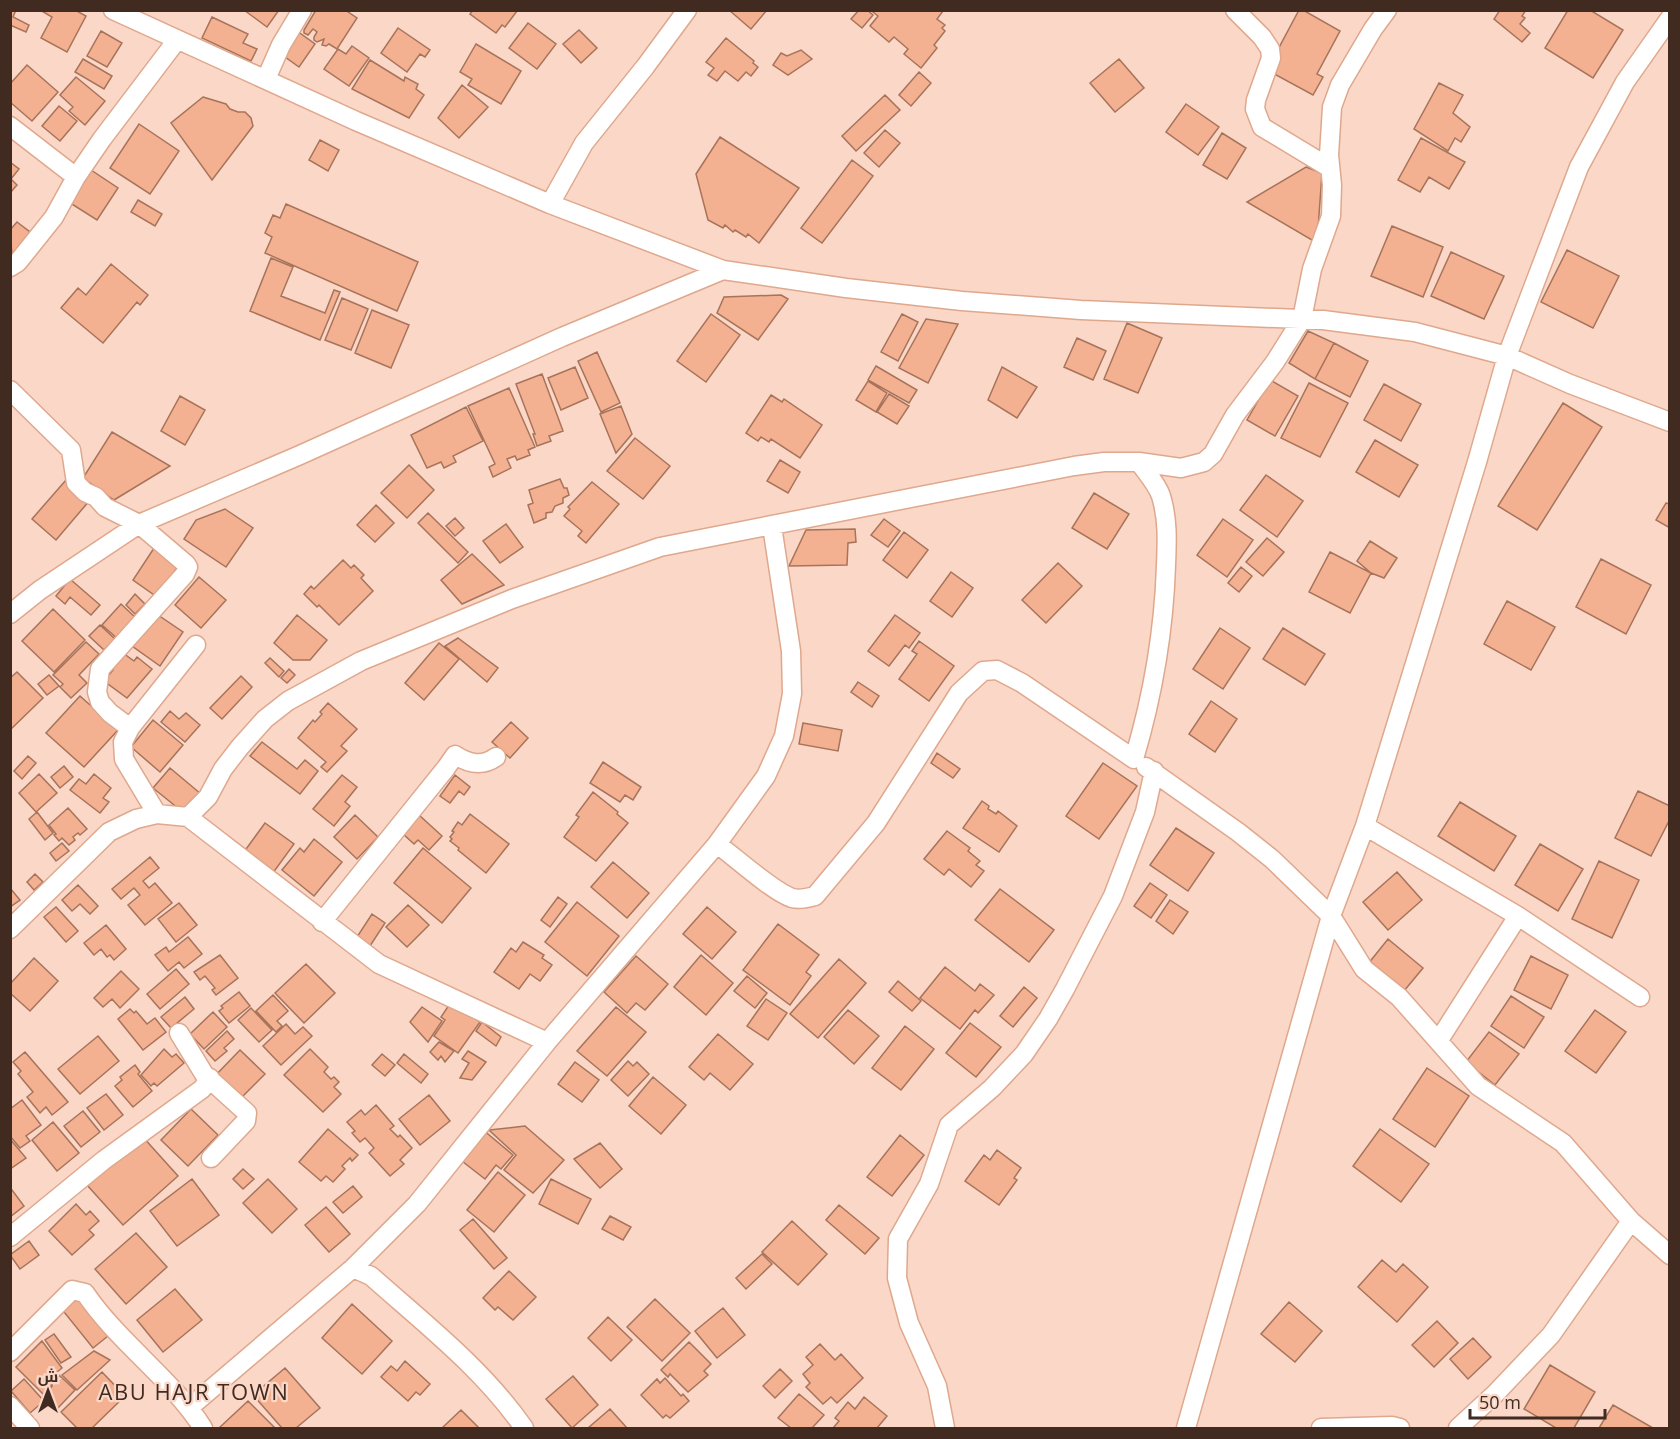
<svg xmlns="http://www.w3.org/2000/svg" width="1680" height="1439" font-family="'Open Sans',Cairo,sans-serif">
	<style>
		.building { fill: #f4b191; stroke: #a7735a; stroke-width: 1.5 }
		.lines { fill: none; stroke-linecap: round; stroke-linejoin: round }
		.minor-casing { stroke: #dfa88d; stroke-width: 21 }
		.minor { stroke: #fff; stroke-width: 18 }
		.labels { text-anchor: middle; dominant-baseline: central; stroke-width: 4.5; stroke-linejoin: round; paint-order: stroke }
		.neighbourhood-label { font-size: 22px; letter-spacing: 1.5px; fill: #412b21; stroke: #fad7c7 }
	</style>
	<rect width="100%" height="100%" fill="#fad7c7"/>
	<!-- building -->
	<path class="building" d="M10,10H16L13,17L29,25L26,32L10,25Z
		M40,10H75L86,16L67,52L41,38L52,17Z
		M244,10H279L267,27Z
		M316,10H345L357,18L337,49L329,44L326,46L322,45L324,39L317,42L314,40V37L317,32L313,29L308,35L304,33V30Z
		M473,10H517V11L505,27L502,25L496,33L470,14Z
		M729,10H767L751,29Z
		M859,10H867L873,15L862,28L851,19Z
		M874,10L943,11L937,19L945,25L942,28L945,31L934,45L937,48L921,68L904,54L908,49L894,37L889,42L870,26L878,16L873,12Z
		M1299,10H1303L1340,31L1317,74L1323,77L1313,95L1267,70Z
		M1500,10H1526L1522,16L1525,18L1520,24L1530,33L1522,42L1494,19Z
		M1568,10H1590L1623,30L1593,78L1545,48Z
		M212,17L248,34L243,43L257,49L251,61L202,38Z
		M528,23L556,44L537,69L509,48Z
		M398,28L430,50L425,57L420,54L407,72L381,53Z
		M579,30L597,48L581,63L563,44Z
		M101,31L122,43L107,67L87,56Z
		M297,31L315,44L299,67L281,54Z
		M726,38L754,61L753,63L758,67L751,76L746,72L738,81L725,71L717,81L708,75L714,68L706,62Z
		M476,44L521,71L501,104L468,85L472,79L460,72Z
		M352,46L369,58L349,86L324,69L338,49L346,54Z
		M801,50L812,59L788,75L773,65L781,53L787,56Z
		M83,59L112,76L104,89L75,72Z
		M1119,59L1144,88L1115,112L1090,83Z
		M370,60L404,81L405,77L418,84L416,89L424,95L409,118L352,89Z
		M27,65L58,92L32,121L10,102V84Z
		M919,72L931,83L911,106L899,95Z
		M76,77L105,101L85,125L69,111L73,107L60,95Z
		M1439,83L1463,95L1453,113L1470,127L1461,142L1455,138L1448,151L1414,129Z
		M462,85L488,107L459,138L438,118Z
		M885,95L900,110L856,151L842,136Z
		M203,97L226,104L230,109L238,112H245L251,118L253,126L212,180L171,123Z
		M1186,104L1219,127L1198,155L1166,132Z
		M59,106L77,121L60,141L42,126Z
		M139,124L179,151L150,194L110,168Z
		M885,130L900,143L879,167L864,153Z
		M1222,133L1246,148L1227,179L1203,165Z
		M720,137L799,188L759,243L748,234L746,237L735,230L733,232L725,225L723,228L708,220L696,174Z
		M1421,138L1465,162L1449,189L1429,177L1420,192L1398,180Z
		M320,140L339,150L328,171L309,160Z
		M852,160L873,176L822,243L801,228Z
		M10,162L19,169L11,179L17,185L10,193Z
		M1306,167L1322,173L1317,243L1247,202Z
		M88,168L118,188L97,220L67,201Z
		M138,200L162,214L155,226L131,212Z
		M286,204L418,262L397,311L265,253L272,237L265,233L273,215L280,218Z
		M17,222L30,232L12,255L10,230Z
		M1392,226L1443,247L1423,297L1371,276Z
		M1567,250L1619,276L1593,328L1541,302Z
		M1451,252L1504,276L1484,319L1431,296Z
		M271,258L293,267L281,296L325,313L334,290L340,292L320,340L250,311Z
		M111,264L148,295L140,305L137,302L103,343L61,308L78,288L86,295Z
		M781,295L788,299L758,340L717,313L724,297Z
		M342,298L368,309L351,350L325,340Z
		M372,310L409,325L391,368L355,353Z
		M711,314L740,335L706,382L677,361Z
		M902,314L918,322L898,361L881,352Z
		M926,319L958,324L928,383L899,368Z
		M1127,323L1162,338L1138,393L1104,379Z
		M1308,331L1334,343L1315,379L1289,363Z
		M1077,338L1106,351L1093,380L1064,367Z
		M1334,343L1368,361L1350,397L1315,379Z
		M597,352L620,403L601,412L578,361Z
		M876,366L917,390L909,403L868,380Z
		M575,367L588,398L561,410L548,378Z
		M1002,367L1037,387L1017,418L988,400Z
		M542,374L563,431L549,436L551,441L537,446L533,434H535L516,384Z
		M1270,380L1298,396L1275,436L1247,420Z
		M868,381L887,393L876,412L856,400Z
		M1309,383L1348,403L1320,457L1281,438Z
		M1384,384L1421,404L1401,441L1364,420Z
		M509,388L535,447L528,450L530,455L517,460L515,456L507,459L511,468L493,477L489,467L495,464L468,406Z
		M889,394L909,406L897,424L877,412Z
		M771,395L782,402L784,399L822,425L800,458L771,439L769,442L761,437L758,441L746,433Z
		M180,396L205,410L185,445L161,431Z
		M1563,403L1602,427L1537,530L1498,506Z
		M621,406L632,434L616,453L600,414Z
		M466,407L483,441L453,456L456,462L444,468L441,462L427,468L411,435Z
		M112,432L170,466L114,500L83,478Z
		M635,438L670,466L643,499L607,471Z
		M1375,440L1418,465L1399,497L1356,472Z
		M780,460L800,472L788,493L767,481Z
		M409,465L434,490L407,518L381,493Z
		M1266,475L1303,501L1277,537L1240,510Z
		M560,479L564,488H567L569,495L563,498V503L555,506L552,512L546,513V518L534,523L528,505L533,503L529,490Z
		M66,480L90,500L56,540L32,519Z
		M592,482L619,504L586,543L578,536L582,531L564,516L570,509L568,507Z
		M1094,493L1129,514L1107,549L1072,528Z
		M1666,503L1670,504V528L1656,520Z
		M376,505L394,523L375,542L357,525Z
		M225,509L253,528L226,567L184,539L196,520Z
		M428,513L468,552L458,563L418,523Z
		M455,518L464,528L455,536L446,526Z
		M884,519L900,531L888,547L871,535Z
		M1223,519L1253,540L1227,577L1197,555Z
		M506,524L523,547L500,563L483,541Z
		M855,529L856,542L848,543L847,565L789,566L806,530Z
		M904,532L928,550L907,578L883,560Z
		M1267,538L1284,552L1263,576L1246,562Z
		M1370,541L1397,558L1384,578L1371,573L1357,561Z
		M156,545L181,562L157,597L133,580Z
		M1330,552L1371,573L1350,613L1309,592Z
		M472,554L504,585L462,604L441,580Z
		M1601,559L1651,585L1626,634L1576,607Z
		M343,560L351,568L354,565L364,575L361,578L373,591L339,625L319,605L317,607L304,594L311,586L314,589Z
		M1058,563L1082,586L1046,623L1022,600Z
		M1241,567L1252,576L1239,592L1228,583Z
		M951,572L973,588L952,617L930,601Z
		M199,577L226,600L201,628L175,605Z
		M70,579L100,605L91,615L70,597L65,604L56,596Z
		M135,594L145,604L135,614L126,605Z
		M1507,601L1555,627L1531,670L1484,644Z
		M121,604L137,619L119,640L102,625Z
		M53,609L85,640L54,672L22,641Z
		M155,613L183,632L160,666L132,646Z
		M297,615L327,640L310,660H293L274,643Z
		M895,615L920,633L909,648L905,645L889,666L868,651Z
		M100,625L115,639L104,650L89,636Z
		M1220,628L1250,648L1223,689L1193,669Z
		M1283,628L1325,654L1305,685L1263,659Z
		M458,638L498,668L487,682L445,646Z
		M919,641L954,666L929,701L899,679L917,654L912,651Z
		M86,642L99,654L79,675L87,683L71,698L60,687L63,684L53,675Z
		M439,643L459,659L424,700L405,683Z
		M123,653L134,661L137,657L152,669L127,698L104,681L113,670L110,668Z
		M270,658L284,671L279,677L265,663Z
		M289,669L295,675L287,683L281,678Z
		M17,672L43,698L10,730V678Z
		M49,675L59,686L47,695L38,684Z
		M241,676L252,687L222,719L210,708Z
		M858,682L879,696L872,707L851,692Z
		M80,696L118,730L84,767L46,733Z
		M1211,701L1237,719L1215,752L1189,734Z
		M328,703L357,729L341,746L347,751L327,772L321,767L326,762L298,738L313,720L315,722L322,714L320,712Z
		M170,711L179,719L186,713L200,725L185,742L161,722Z
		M153,720L183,745L160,772L131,747Z
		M511,722L528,738L510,758L492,742Z
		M803,723L842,730L838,751L799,744Z
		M262,742L297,769L305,760L318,771L300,794L250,756Z
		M937,753L960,769L953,778L931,763Z
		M28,756L36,763L22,779L14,771Z
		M603,762L641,787L633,800L625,795L620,802L590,783Z
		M1103,763L1137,786L1099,839L1066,816Z
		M64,766L73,777L60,788L51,777Z
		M170,768L201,794L184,813L153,788Z
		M39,774L57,793L36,812L19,793Z
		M94,774L111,788L103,798L109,802L100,813L70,790L79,779L86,784Z
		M342,775L357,787L345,802L350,806L334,826L313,809Z
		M455,775L470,787L464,795L459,791L450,803L440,796Z
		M1638,791L1670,806V819L1651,856L1615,838Z
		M593,792L618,812L617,814L628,823L596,861L564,837L579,817L576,815Z
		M982,801L989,806L988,809L996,814L998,811L1017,826L999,852L963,828Z
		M1460,802L1516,836L1494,871L1438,836Z
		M68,808L87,829L80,835L78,833L73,837L75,840L69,845L62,838L59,841L54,835L56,834L49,825Z
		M37,812L53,833L45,840L29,819Z
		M470,814L509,844L486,873L458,850L459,848L450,841L452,839L450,837L454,832L452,831L458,822L462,825Z
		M355,815L378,837L357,859L334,837Z
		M419,815L442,836L429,850L418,840L414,844L402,833Z
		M265,823L294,844L270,877L241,856Z
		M1176,828L1214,853L1188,891L1150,865Z
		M947,831L970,848L968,851L980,861L976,865L984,871L971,887L949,869L944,875L924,859Z
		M314,839L342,862L314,896L282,870L300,848L304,852Z
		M62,843L69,851L56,861L50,853Z
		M1540,844L1583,869L1558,911L1515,885Z
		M423,848L471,888L442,923L394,883Z
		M150,857L159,868L143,881L149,888L155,883L172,903L145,925L128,905L140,895L134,888L121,899L112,889Z
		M1599,861L1639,880L1612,938L1572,919Z
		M613,862L649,893L627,918L591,887Z
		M1397,872L1422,900L1388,930L1363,902Z
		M35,874L43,882L34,890L27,882Z
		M1150,883L1167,895L1151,918L1134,906Z
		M78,885L98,906L90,914L80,904L72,911L62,900Z
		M10,888L20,900L10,907Z
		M1000,889L1054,930L1029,962L975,920Z
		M558,897L567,904L550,927L541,920Z
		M1170,900L1188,912L1173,934L1156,921Z
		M577,902L619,936L587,976L545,942Z
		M179,903L197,925L176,942L158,919Z
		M408,905L429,925L407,947L386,927Z
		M56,907L78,931L66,942L44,917Z
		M707,907L736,932L712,959L683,934Z
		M372,914L385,923L370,946L357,937Z
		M778,924L819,955L806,972L811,976L790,1005L743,970Z
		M106,925L126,949L114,960L110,955L107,957L101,949L94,955L84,943Z
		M188,937L202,954L184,968L179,962L168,971L155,955L166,947L169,952Z
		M1388,939L1423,968L1399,997L1364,969Z
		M523,942L544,955L542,958L552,965L540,981L530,974L519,989L494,972L511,948L516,952Z
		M220,955L238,978L216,995L212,990L215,988L205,976L200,980L194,972Z
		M701,955L733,983L706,1015L674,987Z
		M636,956L668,984L645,1010L636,1003L627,1013L604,992Z
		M1531,956L1568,975L1551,1009L1514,990Z
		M34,958L58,981L30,1011L10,993V984Z
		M839,959L866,983L818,1038L790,1014Z
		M306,964L335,993L304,1023L275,993Z
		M945,967L975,991L980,984L994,995L978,1013L975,1010L960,1029L920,998Z
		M176,969L189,984L160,1009L147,994Z
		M121,971L139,989L120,1008L112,999L103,1007L94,998Z
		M747,976L767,993L755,1008L734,991Z
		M898,981L921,1001L912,1011L889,992Z
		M1024,987L1037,998L1013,1027L1000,1016Z
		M239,992L250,1006L229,1023L219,1011L223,1008L221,1006Z
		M273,995L288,1011L277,1021L282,1026L276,1032L256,1011Z
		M1511,996L1544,1017L1524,1048L1491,1026Z
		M185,997L194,1009L171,1028L161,1017Z
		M766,999L787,1013L768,1040L747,1026Z
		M451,1002L480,1022L458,1053L434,1036L445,1020L441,1017Z
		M422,1007L442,1021L428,1042L410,1022Z
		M616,1007L646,1032L607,1076L577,1051Z
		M251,1008L272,1030L259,1042L238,1020Z
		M130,1009L134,1013L136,1011L147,1024L155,1018L166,1032L143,1050L118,1019Z
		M848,1010L879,1036L854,1064L824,1037Z
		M1595,1010L1626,1032L1596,1073L1565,1051Z
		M213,1012L227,1027L204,1049L190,1034Z
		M482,1022L501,1037L496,1046L476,1031Z
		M970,1023L1001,1047L976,1077L946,1053Z
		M286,1024L295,1034L303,1027L312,1036L281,1065L263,1046Z
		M905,1026L934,1049L901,1090L872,1068Z
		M227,1031L234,1039L224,1048L227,1051L215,1061L206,1051Z
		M1489,1032L1519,1054L1495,1085L1466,1062Z
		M718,1034L753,1064L730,1090L710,1073L704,1080L689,1067Z
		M98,1036L119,1061L80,1094L58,1069Z
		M439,1042L454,1051L445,1062L441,1056L438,1060L430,1052Z
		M164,1049L172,1057L176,1054L184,1063L157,1086L154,1083L151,1086L141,1075Z
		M310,1049L328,1067L324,1072L331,1079L334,1077L339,1082L334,1087L341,1094L323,1112L284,1075Z
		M240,1050L265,1074L238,1101L213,1078Z
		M468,1051L486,1062L472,1080L460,1078L469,1063L462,1059Z
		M25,1052L68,1102L52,1115L46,1107L40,1113L27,1097L33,1092L18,1074L21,1071L13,1062Z
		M382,1054L395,1065L385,1076L372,1065Z
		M404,1054L428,1074L421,1083L397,1063Z
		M628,1061L633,1066L637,1062L649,1074L628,1096L611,1080Z
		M575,1062L599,1080L582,1102L558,1084Z
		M135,1065L140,1072L138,1074L152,1091L133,1107L115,1086L122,1080L120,1077Z
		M1427,1068L1469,1096L1435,1147L1393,1119Z
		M653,1077L686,1105L661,1134L629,1106Z
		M106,1094L123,1115L104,1130L87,1108Z
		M429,1095L450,1121L420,1145L399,1119Z
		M22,1100L41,1125L26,1136L30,1141L20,1148L10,1136V1109Z
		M376,1105L394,1126L390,1129L398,1137L400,1135L412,1148L400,1160L404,1164L390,1176L369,1153L374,1148L365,1138L360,1142L352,1133L355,1131L347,1122L361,1110L365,1115Z
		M191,1109L218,1135L188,1166L161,1140Z
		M83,1111L100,1132L81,1147L64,1126Z
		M53,1122L79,1153L57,1171L32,1140Z
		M525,1126L564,1160L533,1193L504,1170L516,1155L489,1130Z
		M328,1129L358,1155L352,1161L350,1158L342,1166L345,1169L333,1182L326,1176L321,1181L299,1162Z
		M482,1129L513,1155L501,1169L496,1165L485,1179L458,1158Z
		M1380,1129L1429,1164L1401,1202L1353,1166Z
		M900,1135L924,1155L892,1196L867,1177Z
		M142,1136L178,1176L123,1225L87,1185Z
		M10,1139L26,1158L10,1169Z
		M600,1143L622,1169L600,1188L574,1159Z
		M997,1150L1021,1168L1014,1178L1017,1180L999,1205L965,1181L984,1155L990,1160Z
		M243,1169L254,1179L243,1189L233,1179Z
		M498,1172L525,1195L494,1232L467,1210Z
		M192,1179L219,1215L177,1246L150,1211Z
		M268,1179L297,1209L272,1233L243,1203Z
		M551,1179L591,1199L578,1224L539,1204Z
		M353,1186L362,1197L343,1213L333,1202Z
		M12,1190L24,1206L10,1217V1191Z
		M76,1204L86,1215L90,1211L99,1221L89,1230L94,1235L72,1255L49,1231Z
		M839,1205L879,1238L865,1254L826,1220Z
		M326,1207L350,1234L329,1252L305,1225Z
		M610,1216L631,1227L623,1240L602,1229Z
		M473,1219L507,1258L494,1269L460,1230Z
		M792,1221L827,1254L798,1285L762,1252Z
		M136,1233L167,1267L126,1304L95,1269Z
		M29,1241L39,1255L20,1269L10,1255Z
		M762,1254L772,1264L746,1289L736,1278Z
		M1382,1260L1396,1272L1403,1264L1428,1287L1397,1322L1358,1287Z
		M509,1271L536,1297L513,1320L498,1307L495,1310L483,1298Z
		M175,1289L202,1320L163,1352L137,1320Z
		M76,1295L108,1336L93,1348L60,1307Z
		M655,1299L690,1333L662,1361L627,1327Z
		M1289,1302L1322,1331L1295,1362L1261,1334Z
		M352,1304L392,1341L362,1374L322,1338Z
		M723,1308L745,1335L717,1358L695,1331Z
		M608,1317L632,1340L611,1361L588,1338Z
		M1437,1321L1458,1343L1434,1367L1412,1345Z
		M54,1334L71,1357L61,1363L45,1340Z
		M1473,1338L1491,1357L1468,1379L1450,1359Z
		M42,1341L62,1368L49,1379L54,1383L43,1394L16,1367Z
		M689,1342L711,1364L704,1371L708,1375L688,1392L670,1374L668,1377L661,1370Z
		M820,1344L835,1360L841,1354L863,1378L837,1403L831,1397L823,1404L806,1387L810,1383L803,1374L813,1365L806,1357Z
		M94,1351L110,1360L77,1390L62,1375Z
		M405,1361L430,1384L420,1395L416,1392L408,1401L381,1377L391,1366L397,1371Z
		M1550,1365L1595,1392L1574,1428H1556L1524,1409Z
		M285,1368L320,1408L296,1428H282L253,1395Z
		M780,1369L792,1381L775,1398L763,1386Z
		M102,1372L125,1396L92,1428H77L61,1412Z
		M59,1375L75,1390L57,1409L43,1396L55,1383L53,1381Z
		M573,1376L598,1405L572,1428L546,1399Z
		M665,1378L681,1396L683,1394L689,1401L670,1418L666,1415L663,1418L641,1395L657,1379L660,1383Z
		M24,1379L44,1401L30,1413L11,1391Z
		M799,1394L824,1415L812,1428H791L778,1418Z
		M864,1397L887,1416L877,1428H833L839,1421L835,1418L848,1402L855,1409Z
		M248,1401L275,1428H219Z
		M1613,1405L1653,1428H1599Z
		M610,1409L627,1428H588Z
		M461,1410L479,1428H442Z"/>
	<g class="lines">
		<!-- minor casing -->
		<g class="minor-casing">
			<path id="minor" d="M113,10L356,121L550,204L723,270L846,288L962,301L1081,310L1323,320L1415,332L1507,356L1570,384L1670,422
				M1235,10L1262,37L1270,49L1271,58L1256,100L1255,109L1262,127L1330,168
				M266,79L281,45L302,10
				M10,126L76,177
				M550,204L584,143L645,67L687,10
				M10,267L18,262L54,217L76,177L102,139L177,40
				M10,390L71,450L76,483L85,492L96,497L105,507L139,524L186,564L188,567L185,574L100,669L97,692L100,702L110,713L130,728
				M10,614L40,590L139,524L300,455L562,337L723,270
				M1146,767L1238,832L1272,859L1331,916L1364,969L1399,997L1478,1086L1563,1143L1631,1221
				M157,814L124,759L123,742L130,728L196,645
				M188,817L208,797L223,769L240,747L265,719L288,701L361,661L512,599L660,547L1074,466L1104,462H1139
				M1365,826L1518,916L1640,997
				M717,844L766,776L784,736L792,694L791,651L772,526
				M322,922L446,768L455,755C469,764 482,767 496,757
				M10,929L109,832L136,819L157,814L188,817L379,964L547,1042L717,844C735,857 772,891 792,898C799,900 808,898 815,896L876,823L959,693L983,671L997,670L1022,683L1134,759C1153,695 1164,630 1166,565C1167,541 1168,519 1161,496C1157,484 1146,472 1139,462L1181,468L1204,462L1213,454L1235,415L1275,362L1302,319L1312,269L1331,216L1332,185L1329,155L1332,107L1340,85L1373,29L1387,10
				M179,1033L204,1074L247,1113L246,1121L211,1158
				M1439,1040L1518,916
				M10,1237L104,1160L202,1089L210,1078
				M353,1268L371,1276C425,1324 483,1369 524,1428
				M10,1352L72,1290L85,1293C119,1343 171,1378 203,1428
				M10,1406L30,1428
				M190,1407L353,1268L417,1204L547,1042
				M945,1428L937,1386L909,1323L897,1278L898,1239L929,1184L949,1125L992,1088L1024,1054L1048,1019L1065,989L1113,896L1145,812L1154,771
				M1186,1428L1331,916L1365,826L1477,462L1507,356L1579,167L1625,82L1670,18
				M1321,1428L1392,1426L1400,1428
				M1458,1428L1495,1394L1551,1335L1631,1221L1670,1255"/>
		</g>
		<!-- minor -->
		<use href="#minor" class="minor"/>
	</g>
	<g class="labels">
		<!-- neighbourhood labels -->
		<g class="neighbourhood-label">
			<text x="194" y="1391">ABU HAJR TOWN</text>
		</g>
	</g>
	<!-- border -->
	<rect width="1680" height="1439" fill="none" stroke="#412b21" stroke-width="24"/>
	<!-- north arrow -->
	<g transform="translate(48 1391)" stroke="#fad7c7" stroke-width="4.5" paint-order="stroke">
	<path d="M0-4.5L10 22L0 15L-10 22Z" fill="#412b21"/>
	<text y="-9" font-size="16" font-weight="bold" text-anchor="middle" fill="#412b21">ش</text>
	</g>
	<!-- scale -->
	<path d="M1470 1409v9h135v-9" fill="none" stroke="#412b21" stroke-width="3"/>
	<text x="1479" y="1409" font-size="18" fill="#412b21" stroke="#fad7c7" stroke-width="4.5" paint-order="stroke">50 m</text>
</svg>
